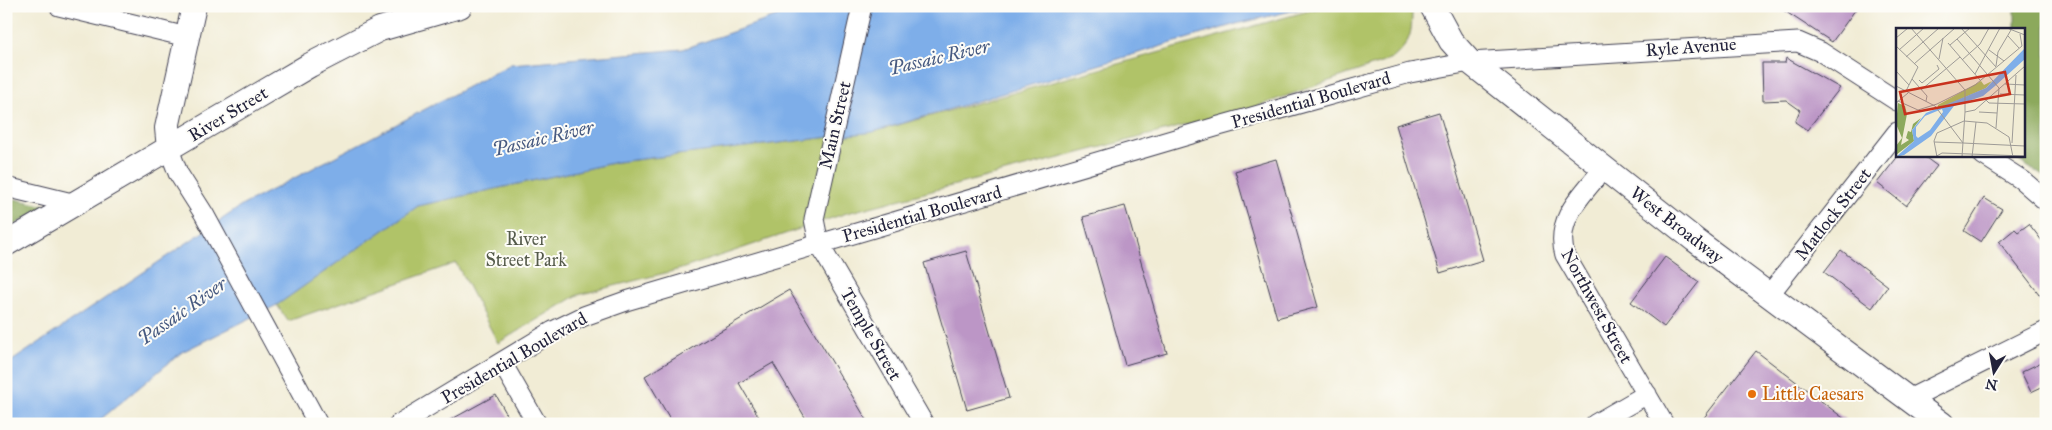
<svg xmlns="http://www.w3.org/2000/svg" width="2052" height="430" font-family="'IM FELL Great Primer',serif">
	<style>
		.green { fill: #b0c367; stroke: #697251 }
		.forest { fill: #8ca95c; stroke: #57664c }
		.water { fill: #7eaee9; stroke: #506892 }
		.building { fill: #bc96c6 }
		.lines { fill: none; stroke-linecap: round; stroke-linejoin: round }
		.minor-casing { stroke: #414052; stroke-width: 21 }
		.major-casing { stroke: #414052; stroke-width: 26 }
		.minor { stroke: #fff; stroke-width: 19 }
		.major { stroke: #fff; stroke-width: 24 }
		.food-dot { fill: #e8710a; stroke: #fdfcf7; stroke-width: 2 }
		.labels { text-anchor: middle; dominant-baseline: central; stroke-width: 4; stroke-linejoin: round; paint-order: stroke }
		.street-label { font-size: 18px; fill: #22223b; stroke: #fdfcf7 }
		.park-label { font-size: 18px; fill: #545a4a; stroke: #fdfcf7 }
		.food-label { font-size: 18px; fill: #c56008; stroke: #fdfcf7; text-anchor: start }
		.water-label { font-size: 19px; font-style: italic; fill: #475a81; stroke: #fdfcf7 }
		.inset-road { fill: none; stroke: #9e9b97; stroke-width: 1 }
		.view { fill: #c8321e; fill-opacity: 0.15; stroke: #c8321e; stroke-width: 2.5 }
		.inset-edge { fill: none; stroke: #22223b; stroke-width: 2.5 }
	</style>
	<rect width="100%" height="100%" fill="#fdfcf7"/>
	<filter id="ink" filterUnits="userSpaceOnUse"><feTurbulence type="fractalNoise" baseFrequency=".02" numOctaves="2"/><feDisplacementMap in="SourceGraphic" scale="10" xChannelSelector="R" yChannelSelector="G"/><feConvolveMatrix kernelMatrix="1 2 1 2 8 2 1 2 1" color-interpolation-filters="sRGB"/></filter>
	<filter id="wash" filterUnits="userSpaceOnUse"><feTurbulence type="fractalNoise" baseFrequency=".0096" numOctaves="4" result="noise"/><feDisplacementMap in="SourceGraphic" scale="20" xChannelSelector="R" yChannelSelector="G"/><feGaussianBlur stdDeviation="1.12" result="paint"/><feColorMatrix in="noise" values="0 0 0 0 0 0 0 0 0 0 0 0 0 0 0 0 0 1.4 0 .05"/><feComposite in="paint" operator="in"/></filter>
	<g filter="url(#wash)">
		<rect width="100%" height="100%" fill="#f1ecd5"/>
		<!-- green -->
		<path class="green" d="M1326,6H1412C1412,32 1412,42 1392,59L1249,109L847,213L681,269L578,295L498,343L456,263L288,321L277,305L418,206L617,162L873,132Z"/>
		<!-- forest -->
		<path class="forest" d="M2015,6H2046V178L2011,156L2023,155V29H2015Z
			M6,197L46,206L6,230Z"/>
		<!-- water -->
		<path class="water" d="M807,6H1313L1236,24L873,132L617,162L418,206L277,305L182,352L95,424H6V365L243,205L511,64L683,49Z"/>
		<g id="blocks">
			<!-- building -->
			<path class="building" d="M1777,6H1858L1832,42Z
				M1786,58L1840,88L1807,130L1795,122L1800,110L1786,100L1763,101L1762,63H1785Z
				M1439,112L1483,260L1440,273L1396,125Z
				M1899,155H1922L1937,166L1906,206L1877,183Z
				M1276,159L1318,307L1277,318L1235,171Z
				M1984,198L2002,209L1981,242L1964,231Z
				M1125,206L1167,353L1125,365L1083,217Z
				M2029,224L2046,246V303L1999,242L2015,229L2018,232Z
				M1841,250L1888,286L1872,308L1824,272Z
				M966,251L1009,398L967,410L924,263Z
				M1665,257L1699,282L1664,327L1631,302Z
				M789,290L869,424H809L773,363L739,383L763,424H673L645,376Z
				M1756,351L1851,424H1699Z
				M2046,360V385L2031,392L2021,372Z
				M496,395L512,424H443Z"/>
		</g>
	</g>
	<g filter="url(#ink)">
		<use href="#blocks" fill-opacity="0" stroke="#414052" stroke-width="1"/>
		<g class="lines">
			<!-- minor casing -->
			<g class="minor-casing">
				<path id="minor" d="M59,6L187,37
					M862,6L814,219L819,244L924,424
					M169,149L178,173L204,214L318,424
					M1983,155L2022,180L2046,201
					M1604,168C1583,194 1554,219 1565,255L1664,424
					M6,187L76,204
					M1769,295L1897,132
					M502,363L537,424
					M1909,399L2046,331
					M399,424L553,331L584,316L626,301L1219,126L1410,73L1470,62L1798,42L1821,52L1897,101
					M1595,424L1647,394"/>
			</g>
			<!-- major casing -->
			<g class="major-casing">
				<path id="major" d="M1432,6L1451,41L1470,62L1695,240L1942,424
					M169,149L167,128L194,6
					M6,244L310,65L380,29L460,6"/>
			</g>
			<!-- minor -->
			<use href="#minor" class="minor"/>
			<!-- major -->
			<use href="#major" class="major"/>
		</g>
	</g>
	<!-- markers -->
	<circle class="food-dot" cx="1752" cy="394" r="5"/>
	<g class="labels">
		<!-- street labels -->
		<g class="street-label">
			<text transform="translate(1691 47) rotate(-4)">Ryle Avenue</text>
			<text transform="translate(1311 100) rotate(-16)">Presidential Boulevard</text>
			<text transform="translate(228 114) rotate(-31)">River Street</text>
			<text transform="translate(835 125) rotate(-77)">Main Street</text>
			<text transform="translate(922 214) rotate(-16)">Presidential Boulevard</text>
			<text transform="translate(1833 214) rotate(-52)">Matlock Street</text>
			<text transform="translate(1677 225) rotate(38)">West Broadway</text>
			<text transform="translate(1597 306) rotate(61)">Northwest Street</text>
			<text transform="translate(871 334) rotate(60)">Temple Street</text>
			<text transform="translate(514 358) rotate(-30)">Presidential Boulevard</text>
		</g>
		<!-- park labels -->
		<g class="park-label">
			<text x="526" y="239">River<tspan x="526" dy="21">Street Park</tspan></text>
		</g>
		<!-- food labels -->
		<g class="food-label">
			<text x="1762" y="394">Little Caesars</text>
		</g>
		<!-- water labels -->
		<g class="water-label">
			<text transform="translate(939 57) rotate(-13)">Passaic River</text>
			<text transform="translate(543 138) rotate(-13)">Passaic River</text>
			<text transform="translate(182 311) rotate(-35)">Passaic River</text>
		</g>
	</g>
	<!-- overview -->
	<g transform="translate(1896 28)">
		<rect width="129" height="129" fill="#f1ecd5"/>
		<path d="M85,53L88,57L96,53L90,60L42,81V77Z" fill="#b0c367"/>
		<path d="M2,75L9,78L11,86L5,117L13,112L10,110L12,103L15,104L17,96L25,90L16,102L18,113L0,127V118L6,110L0,96Z" fill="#8ca95c"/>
		<path d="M129,20V31L99,58L87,68L58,78L35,108L8,127L0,129L18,113L16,102L30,85L90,60ZM46,81L47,84L34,102L22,110L20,108V99L29,88Z" fill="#7eaee9" fill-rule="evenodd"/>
		<path class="inset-road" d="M15,0L69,62M65,0L100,39M111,0L129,7M112,8L123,20M0,10L12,0M61,11L103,60M52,15L84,52M54,17L74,0M0,18L22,39L10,63M3,22L28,0M93,22L108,33M10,29L43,0M43,31L47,10M66,32L84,16L93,0M18,36L59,0M100,38L102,24L115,2M0,43L13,57M79,46L104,0M16,51L31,68L30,73M23,52L26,55L43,41L41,37M109,56L129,57M0,58L39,78L67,115M25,62L64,29M104,66L129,67M90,72L93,75L129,76M2,73L22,82L41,76L79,57L126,18L124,6M0,75L12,65M69,84V62M83,84L101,85M100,100L103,60M38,114L67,115M67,115L129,118M116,115L120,47M39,129L46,125L129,128M41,129L38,113L41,105L68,93L91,95L113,109L117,129M66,129L69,84L79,82L129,38M76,129L80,94"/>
		<path class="view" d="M109,44L114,66L9,86L4,64Z"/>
		<rect width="129" height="129" class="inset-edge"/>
	</g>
	<!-- margin -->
	<rect width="2052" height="430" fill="none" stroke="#fdfcf7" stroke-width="25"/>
	<!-- north arrow -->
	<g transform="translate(1994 372) rotate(191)" stroke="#fdfcf7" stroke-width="4" paint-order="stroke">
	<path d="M0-4L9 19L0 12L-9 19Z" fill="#22223b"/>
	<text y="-8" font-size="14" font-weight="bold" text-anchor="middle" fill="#22223b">N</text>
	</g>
</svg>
